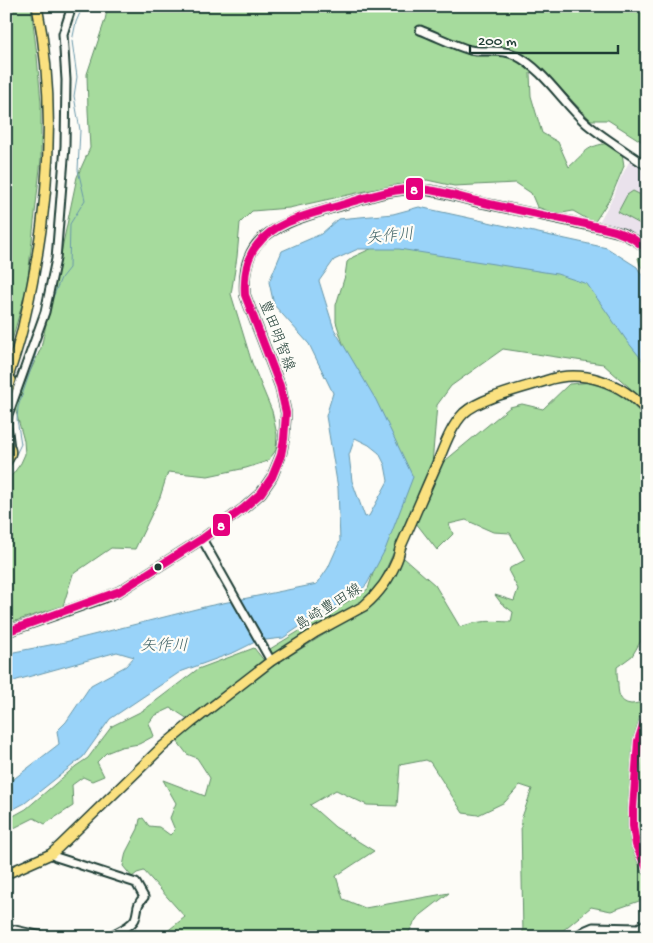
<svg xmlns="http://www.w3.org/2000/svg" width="653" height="943" font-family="'Gochi Hand','Klee One',sans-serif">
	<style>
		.built { fill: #eae2ec }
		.green { fill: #a6db9d; stroke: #628c68 }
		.water { fill: #99d3f9; stroke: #6897aa; fill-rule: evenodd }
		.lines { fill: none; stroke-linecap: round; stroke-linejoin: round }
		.stream { stroke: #6897aa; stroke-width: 1 }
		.minor-casing { stroke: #1f3d34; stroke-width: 11 }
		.major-casing { stroke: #1f3d34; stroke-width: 12 }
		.minor { stroke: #fdfcf7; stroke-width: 7 }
		.major { stroke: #fae180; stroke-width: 9 }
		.bus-1-casing { stroke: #fdfcf7; stroke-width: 11 }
		.bus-1 { stroke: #e5007d; stroke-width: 8 }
		.bus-dot { fill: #1f3d34; stroke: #fdfcf7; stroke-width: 2 }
		.labels { text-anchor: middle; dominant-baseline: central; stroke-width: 4.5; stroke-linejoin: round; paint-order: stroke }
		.street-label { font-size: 15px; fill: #1f3d34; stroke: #fdfcf7 }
		.water-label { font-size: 16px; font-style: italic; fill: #3e6265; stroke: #fdfcf7 }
		.line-badge { stroke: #fdfcf7; stroke-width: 2 }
		.badge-label { font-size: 14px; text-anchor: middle; font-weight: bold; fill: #fff }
	</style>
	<rect width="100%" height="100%" fill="#fdfcf7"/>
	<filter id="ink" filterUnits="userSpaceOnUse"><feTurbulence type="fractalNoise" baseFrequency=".02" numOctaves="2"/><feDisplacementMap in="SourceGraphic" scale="10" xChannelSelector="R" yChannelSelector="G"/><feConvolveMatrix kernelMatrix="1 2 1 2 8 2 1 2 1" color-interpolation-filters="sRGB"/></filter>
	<g filter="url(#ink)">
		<!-- built -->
		<path class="built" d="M631,158L647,167V241L643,238L631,231L598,224L615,193L619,181Z"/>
		<!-- green -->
		<path class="green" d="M6,6H31L37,56L41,103V159L27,286L6,362Z
			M108,6H647V145L608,120H591L542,70L530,73L531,96L542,133L558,142L569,167C586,152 585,146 610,143L622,153L624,166L611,197L594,223L573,211L557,214L537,207L531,193L516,183L454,186L427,180L366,191L289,208L252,211L240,223L237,257L231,294L252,363L272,411L277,435L276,450L268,461L246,468L208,476L168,472L160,497L135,549L111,548L73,574L63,606L6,624V480L13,474L21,463L25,454L24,441L15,408L22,389L41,348L77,177L90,148L88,110L87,74L105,20Z
			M647,190V224L642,225L618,212L627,195L633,191L643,196Z
			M379,245L538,266L597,283L647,362V403L603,364L503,349L451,386L437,405L432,464L416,504L374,595L273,656L270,649L368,589L383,542L409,483L348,359L336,322V305L345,276L347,262L353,257Z
			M643,255L647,258V274L640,265L638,258Z
			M593,382L620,393L647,419V635L642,639L632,656L617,667C617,673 617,678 618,683C618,692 619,703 631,704C636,704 642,702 647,701V897L642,900L611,911L591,907L555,937H530L523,934L521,820L532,789L520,785L505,802L478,815L463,813L430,762L426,760L400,765L397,806L367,805L336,790L310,805L335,827L374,851L336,876L343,899L365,908L449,893L417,918L406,937H160L185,917L144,871L137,873L132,877L123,866L126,852L138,829L140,819L143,818L149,826L159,827L170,835L175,830L170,818L176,803L163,780L205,796L210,778L197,758L187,754L177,741L189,727L188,719L171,708L154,716L149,723L154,736L139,744L121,747L106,753L97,762L104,776L92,781L83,777L72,785L73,806L45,824L34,818L6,832V820L26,809L76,766L88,758L112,726L144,710L198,669L254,648L270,668L354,616L375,602L404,558L435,585L460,627C480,620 491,621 511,622L513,612L501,603L495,595L514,601L518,589L509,572L510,568L525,560L510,533L493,532L466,520L449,524L453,534L437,550L416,523L428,490L440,465L510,407L522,404L543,409L569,384Z
			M647,932V937H607Z"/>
		<!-- water -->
		<path class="water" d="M419,207L607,248L637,267L647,284V366L627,341L587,284L557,274L399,249H358L334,260L319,281L334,329L376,400L413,477L385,550L367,584L359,593L308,621L283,638L257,641L235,652L180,672L110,719L83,757L25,803L6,813V785L59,744L57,731L66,722L91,685L126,666L134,657L117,652L17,680L6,685V656L14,652L65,642L208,606L317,584L328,568L340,541L338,488L326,416L333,393L309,344L274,305L269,282L282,251L321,234L338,219L393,214ZM355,438L369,445L379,453L385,465L388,481L369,516L365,517L352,481L349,455Z"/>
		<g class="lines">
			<!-- stream -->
			<path class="stream" d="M51,302L61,278L69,268L70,224L85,200L78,170L80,130L74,96L77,77L72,41L76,22L83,6
				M6,475L21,444L17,419L18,407L34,360L43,327"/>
			<!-- minor casing -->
			<g class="minor-casing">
				<path id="minor" d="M420,30C436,36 453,45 470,50C484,53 501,48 515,55C545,70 562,102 587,124C605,139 627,152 647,166
					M10,448L7,425L8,415L45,312L56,259L65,146L66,80L63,34L72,6
					M202,539L271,661
					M647,712L638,741L633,809V826L636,845L647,870
					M51,854L56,857L136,883L144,897C135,906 139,909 135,919C130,928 116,932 108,937
					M6,928L47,937
					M575,937L586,930L593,927L638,928L647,923"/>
			</g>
			<!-- major casing -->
			<g class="major-casing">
				<path id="major" d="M6,384C12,363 20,343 24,322C48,219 58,110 37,6
					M6,396L11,380
					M6,443C12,449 12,455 6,462
					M6,632L103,598L120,591L202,539L244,508L261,493L272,477L281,455L284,439L286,413L280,386L245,295C244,277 245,259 257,244C275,222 316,213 342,205C365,198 388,190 413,189C436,189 460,198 483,203C512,209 540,215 569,221C586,225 604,228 621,233C631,237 639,242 647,249
					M6,874L51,854L59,847L162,747L191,723L271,661L316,632L364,606C378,594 390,578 397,560C399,556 399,551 401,546C414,517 426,488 439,459C445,444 452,425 464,413C480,398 523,388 545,381C582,368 621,382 647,411
					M6,929L8,937"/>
			</g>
			<!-- minor -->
			<use href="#minor" class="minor"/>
			<!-- major -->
			<use href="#major" class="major"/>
			<!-- bus-1 casing -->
			<g class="bus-1-casing">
				<path id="bus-1" d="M6,632L120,591L202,539L244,508L261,493L272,477L281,455L284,439L286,413L280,386L245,295C244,278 245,259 257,245C276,220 313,214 341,205C366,198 392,188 419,189C441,190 463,199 485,203C528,213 572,220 615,231L632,238L647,249
					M647,713L638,741L633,809V826L636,845L647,869"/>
			</g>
			<!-- bus-1 -->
			<use href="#bus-1" class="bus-1"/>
		</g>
	</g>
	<!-- markers -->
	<circle class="bus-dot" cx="158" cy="567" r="4.5"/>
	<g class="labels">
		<!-- street labels -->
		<g class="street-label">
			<text transform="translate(276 336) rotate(69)">豊田明智線</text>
			<text transform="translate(329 608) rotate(-32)">島崎豊田線</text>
		</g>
		<!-- water labels -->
		<g class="water-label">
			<text transform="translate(390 238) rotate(-6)">矢作川</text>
			<text x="164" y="647">矢作川</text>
		</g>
	</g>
	<g class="line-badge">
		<rect x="405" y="177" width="19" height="24" rx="5" fill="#e5007d"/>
		<rect x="212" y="513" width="19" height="24" rx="5" fill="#e5007d"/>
	</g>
	<g class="badge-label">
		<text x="414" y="194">8</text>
		<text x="221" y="530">8</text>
	</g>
	<!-- margin -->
	<rect width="653" height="943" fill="none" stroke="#fdfcf7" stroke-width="25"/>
	<rect x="12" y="12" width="628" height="918" fill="none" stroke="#1f3d34" stroke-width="2" filter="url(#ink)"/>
	<!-- scale -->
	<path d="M470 45v8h148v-8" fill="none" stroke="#1f3d34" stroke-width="2.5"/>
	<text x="478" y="45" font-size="15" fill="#1f3d34" stroke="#fdfcf7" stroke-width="4" paint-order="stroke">200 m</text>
</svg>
